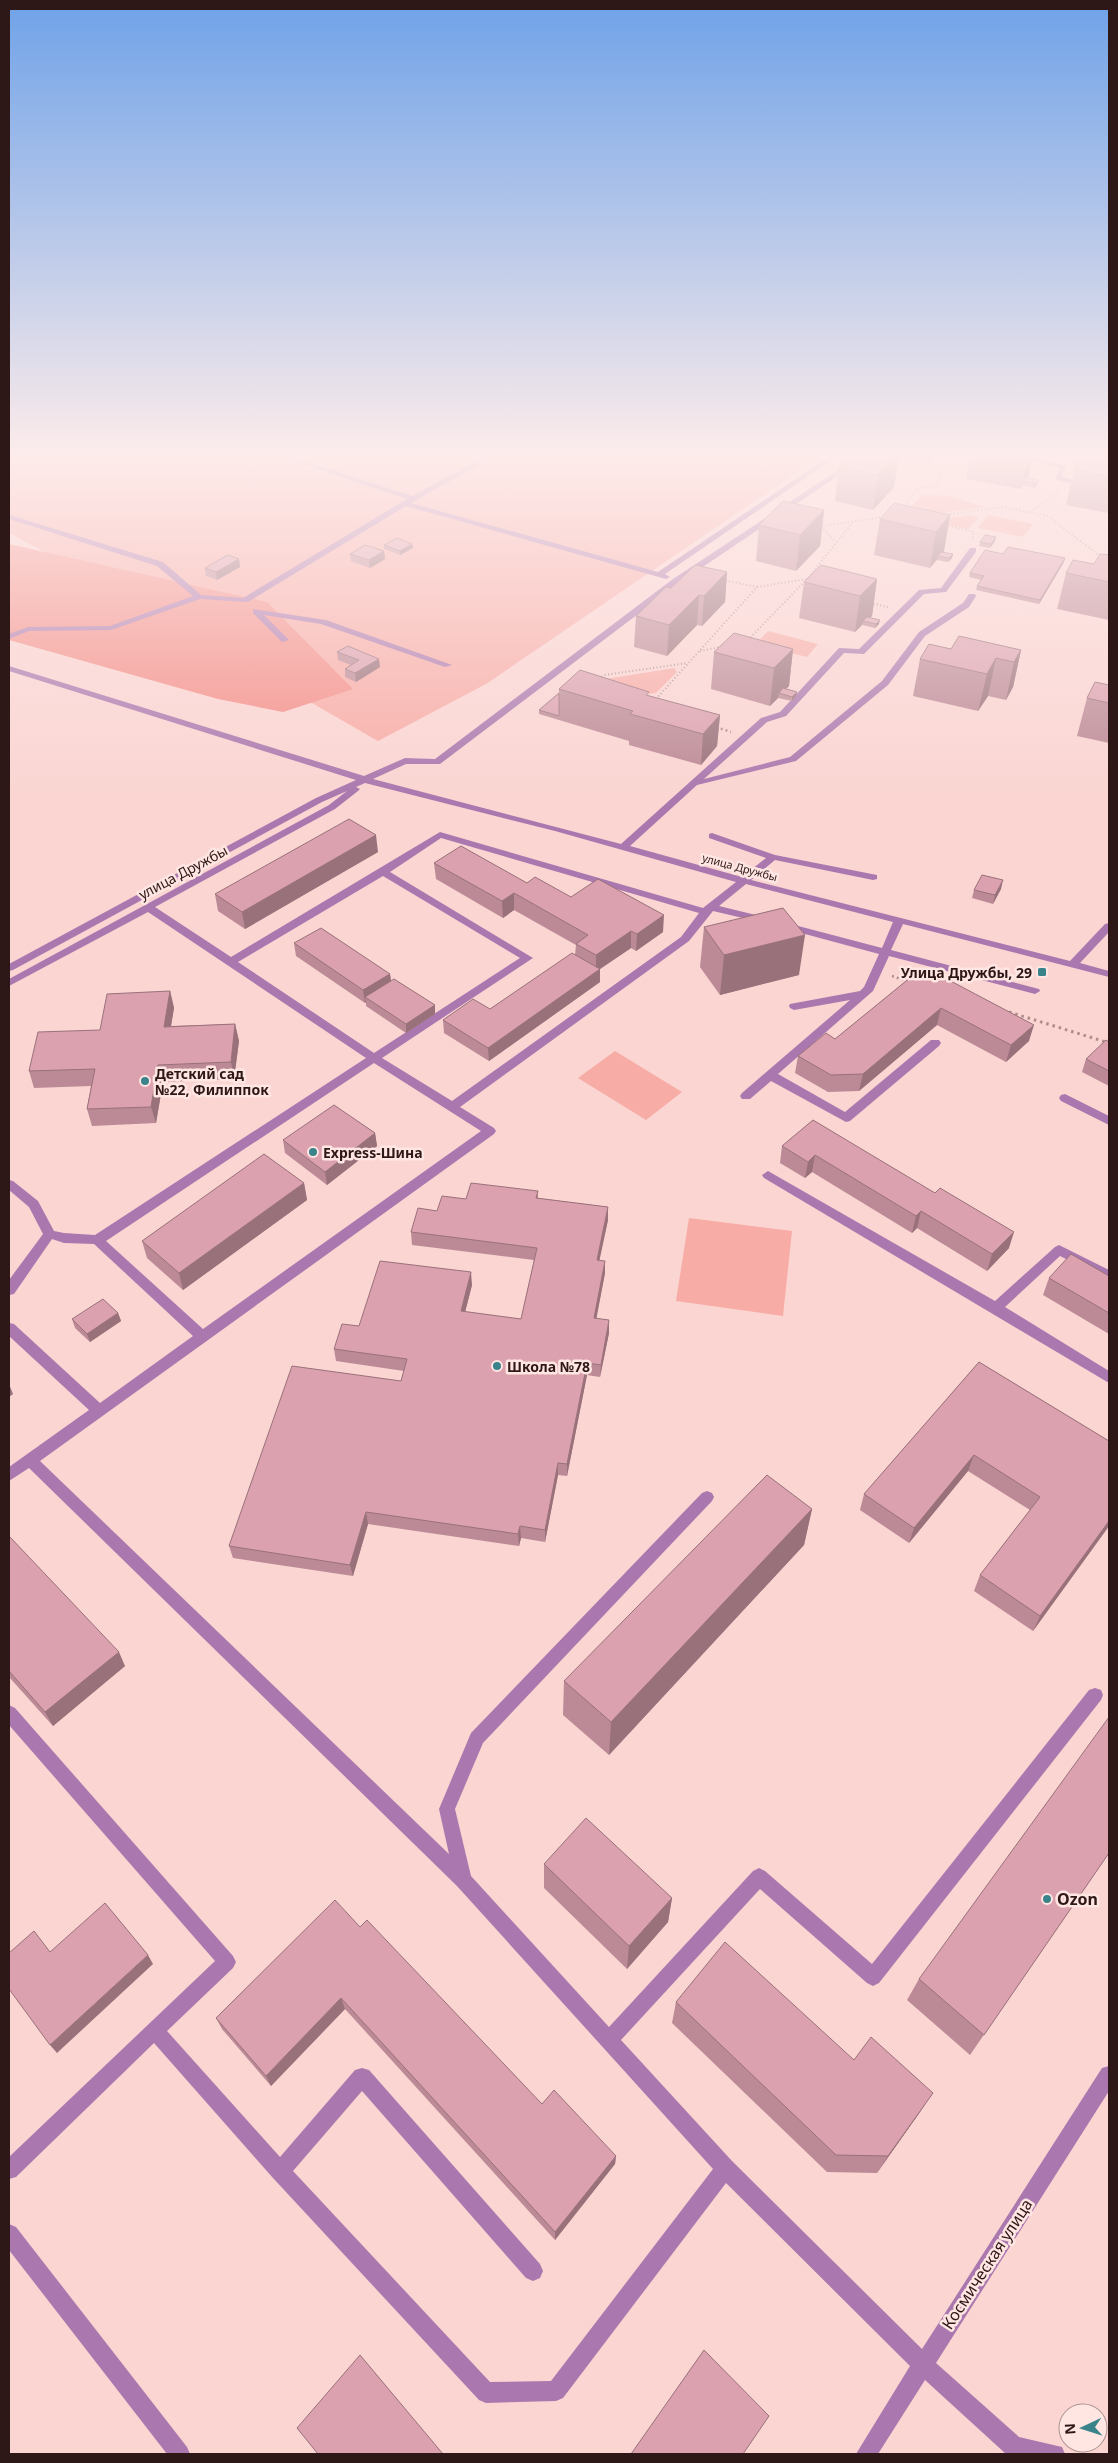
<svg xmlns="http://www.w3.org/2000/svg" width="1118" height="2463" font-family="'Noto Sans',sans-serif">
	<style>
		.green { fill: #f7aca6 }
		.forest { fill: #f38d87 }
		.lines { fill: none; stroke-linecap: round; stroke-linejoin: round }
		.path-far2 { stroke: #ad8d8b; stroke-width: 2; stroke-dasharray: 1 2.5; stroke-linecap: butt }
		.path-far1 { stroke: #ad8d8b; stroke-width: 2.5; stroke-dasharray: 2 3; stroke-linecap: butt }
		.path { stroke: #ad8d8b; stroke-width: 3; stroke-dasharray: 2.5 4; stroke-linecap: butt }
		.minor { fill: #aa78ae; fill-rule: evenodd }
		.wall { fill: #bc8a96 }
		.shaded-wall { fill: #99717a }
		.building { fill: #dba1ae; stroke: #99717a }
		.poi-dot { fill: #3b838a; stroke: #ffe6e3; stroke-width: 2 }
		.labels { text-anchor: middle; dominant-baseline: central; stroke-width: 5; stroke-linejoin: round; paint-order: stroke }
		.far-street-label { font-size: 11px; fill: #2e1817; stroke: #ffe6e3 }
		.street-label { font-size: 14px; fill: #2e1817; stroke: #ffe6e3 }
		.poi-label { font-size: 14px; font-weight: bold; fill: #2e1817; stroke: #ffe6e3; text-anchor: start }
		.near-poi-label { font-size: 16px; font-weight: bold; fill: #2e1817; stroke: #ffe6e3; text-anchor: start }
		.near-street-label { font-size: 16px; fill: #2e1817; stroke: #ffe6e3 }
	</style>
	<rect width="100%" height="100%" fill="#fad5d2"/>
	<!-- green -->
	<path class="green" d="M9,453H825L486,684L378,741L103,583L9,533Z
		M921,495L948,496L986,507L920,516L907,513Z
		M969,515L979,517L968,529L937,523L941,519Z
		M988,515L1033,524L1023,537L978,528Z
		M768,631L818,644L807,657L756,644Z
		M674,668L677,672L656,693L625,697L606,679Z
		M615,1051L682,1092L646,1120L578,1078Z
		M689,1218L792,1231L783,1316L676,1301Z"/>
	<!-- forest -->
	<path class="forest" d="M9,544L267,602L353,689L283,712L218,699L9,640Z"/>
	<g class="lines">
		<!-- path-far2 -->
		<path class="path-far2" d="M902,509L918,488L938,486L941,466L950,453
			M1030,512L1059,492
			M943,515L1004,507L1048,516L1101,557
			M945,525L974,532L973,538
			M820,526L885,517
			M821,527L836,542
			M757,587L807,579L853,522
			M870,603L888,607
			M748,640L807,579
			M700,651L721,647
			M599,679L604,675L687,663
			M656,699L757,587L723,580"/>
		<!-- path-far1 -->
		<path class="path-far1" d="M655,700L657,697
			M716,727L731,732
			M892,976L910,982"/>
		<!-- path -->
		<path class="path" d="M1009,1012L1109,1043"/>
		<!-- minor -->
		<path class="minor" d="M269,453H280L412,496L491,453H500L411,503L658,572L834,453H842L665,574L670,577L666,579L406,506L248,602L200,599L111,630L29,631L9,639V634L28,627L110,626L193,596L157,566L9,519V515L163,562L201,595L243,598L407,499Z
			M864,453H872L679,583L440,764H406L373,779L621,844L761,718L780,712L839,648L859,649L919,590L941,588L970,548H976V552L946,592L924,594L864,654L844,653L786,716L767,722L704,779L790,757L882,681L919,632L963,603L969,594H975L976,596L969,607L925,636L888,685L796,761L697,785L630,846L742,877L766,858L709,838V834L712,833L775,855L877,875V879L873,880L775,860L751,880L1070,961L1105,924L1109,923V932L1080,963L1109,971V977L903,924L891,950L1039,989L1040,991L1035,994L889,956L873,991L778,1074L845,1112L931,1040H939L941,1043L939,1046L850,1121L846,1122L771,1081L750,1099H742L740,1096L742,1093L850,1000L794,1010L790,1008L789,1006L790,1004L860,991L864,987L879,954L779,927V923L783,922L882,948L893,922L746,884L719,906L768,918V922L764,923L713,911L689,941L460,1107L494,1128L496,1131L494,1134L40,1461L449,1854L439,1809L471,1733L702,1493L707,1491L712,1493L714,1497L712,1501L483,1743L455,1809L471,1876L609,2027L753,1871L759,1868L765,1871L872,1964L1089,1690L1095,1688L1101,1690L1103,1695L1101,1700L879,1983L873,1986L867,1983L760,1889L621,2040L732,2161L922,2349L1102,2068L1109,2066V2091L936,2363L1019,2437L1062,2447L1065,2454H1006L925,2380L878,2454H856L910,2366L726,2183L563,2398L556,2401L486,2403L479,2400L273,2178L154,2043L16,2177L9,2179V2157L215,1961L9,1725V1705L15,1708L233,1956L236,1962L233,1968L167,2031L280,2157L355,2070L362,2068L369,2070L540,2264L543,2271L540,2278L533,2281L526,2278L362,2091L293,2171L490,2382L551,2381L713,2169L457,1886L29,1468L9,1481V1467L89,1410L9,1336V1323L14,1324L100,1403L193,1336L94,1244L64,1243L52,1239L14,1294L9,1295V1280L43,1234L29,1207L9,1190V1180L13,1181L38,1201L54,1231L64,1233L95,1235L366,1058L148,912L9,986V979L329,805L347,791L322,802L13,970L9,971V964L316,798L356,780L9,671V666L364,776L405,758L435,759L673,579ZM365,783L555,831L736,882L703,908L440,832L231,957L155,907L335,809L358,791L360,789L356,787ZM441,838L699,913L681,937L452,1101L382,1058L533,958L390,872ZM383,876L520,958L374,1053L238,962ZM374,1063L481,1131L203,1329L106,1241Z
			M1008,453H1020L1066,466L1062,477L1109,487V491L1055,480L1060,468Z
			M253,609L326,620L452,665L445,667L321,624L264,615L289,640L282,642L253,613Z
			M1065,1094L1109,1116V1125L1061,1101L1059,1098L1061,1095Z
			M768,1171L995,1301L1055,1247L1059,1245L1109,1270V1281L1060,1256L1005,1307L1109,1371V1383L764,1178L762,1175Z
			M9,2224L16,2227L187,2447L190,2454H167L9,2250Z"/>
	</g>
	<!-- wall -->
	<path class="wall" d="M234,453H266L247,462L234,457Z
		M852,453H939L929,464L899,457L894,487L873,510L835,501L839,466Z
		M971,453H1034L1029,475L1028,478L1038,484L1035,488L1023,485L1021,489L966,479Z
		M1109,462V513L1066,505L1074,470Z
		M824,510L820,546L796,571L756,561L759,525Z
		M950,515L944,551L943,552L953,554L952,558L948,562L937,560L930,568L874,555L880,519Z
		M995,541L990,548L979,546L980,542Z
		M412,544L413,548L400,555L384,549V545Z
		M384,551L385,559L370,568L351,561L350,554Z
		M1003,554L1064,562L1039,604L976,590L977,586L981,580L969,577L970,573Z
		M1109,555V620L1057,609L1066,573L1094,564Z
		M239,559L240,567L217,580L206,576L205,568Z
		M727,572L725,602L702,626L697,625L667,656L634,647L636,616L671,588Z
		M877,579L872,616L870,617L879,624L875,628L862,625L855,632L799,618L804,582Z
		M793,649L789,686L786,689L797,692L796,696L792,701L778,698L770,706L711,689L714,652Z
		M951,649L1021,650L1013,687L1006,700L988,696L978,711L913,696L920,659Z
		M337,652L380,667L356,682L345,677V669L351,665L338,660Z
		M1109,685V743L1077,736L1087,698Z
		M559,689L649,696L720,715L717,746L701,765L629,745V741L539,714V710L559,693Z
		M378,852L245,929L218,911L215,894Z
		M434,863L527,883L571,897L663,932L636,951L631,948L600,969V982L489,1061L444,1033L443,1020L490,1009L575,955L576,945L514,910L503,918L436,879Z
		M1001,889L993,904L972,898L974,890Z
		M704,927L799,975L720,995L700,967Z
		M294,943L390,974L391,981L435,1005V1014L406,1033L366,1006V1002L365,1003L296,956Z
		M911,977L1029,1041L1006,1062L937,1025L859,1091L828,1092L795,1073L798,1056L835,1039Z
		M170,991L174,1008L171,1026L235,1024L239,1041L234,1079L163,1082L156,1123L92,1126L87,1109L91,1086L34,1088L29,1071Z
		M1109,1042V1086L1082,1072L1086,1059Z
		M813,1120L1009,1248L987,1271L917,1228L912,1233L812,1172L805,1178L780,1163L782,1146Z
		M375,1133L377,1146L327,1185L285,1153L283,1140Z
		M304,1183L307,1200L183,1290L147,1258L142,1241Z
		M538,1191V1198L608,1207V1220L599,1260L605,1273L596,1319L609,1333L600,1377L587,1375L567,1476L558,1475L545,1542L521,1538L519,1546L368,1524L353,1576L233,1558L229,1546L401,1381L404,1371L336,1361L334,1349L359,1326L472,1285L465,1312L521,1319L534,1260L412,1245L411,1232L437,1211L466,1199Z
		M1109,1276V1334L1043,1295L1049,1278Z
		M118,1313L121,1321L90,1342L75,1328L72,1319Z
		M979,1362L1109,1441V1526L1033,1631L974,1591L980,1575L1030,1510L968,1471L909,1543L860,1510L864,1494Z
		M812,1509L804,1545L609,1755L563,1715L564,1681Z
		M9,1536L125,1666L53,1726L9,1677Z
		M1109,1853L970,2055L907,2000L919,1979Z
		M544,1864L672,1898L668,1922L627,1969L544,1888Z
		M360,1927L542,2104L616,2156L615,2164L555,2240L345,2009L271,2086L222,2029L216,2018Z
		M676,2002L920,2112L877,2173L827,2172L672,2023Z"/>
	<!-- shaded-wall -->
	<path class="shaded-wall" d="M249,453H266L247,462L246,454Z
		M899,453L894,487L873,510L878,475Z
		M931,453H939L929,464Z
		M1029,453H1034L1029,475L1025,482L1024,481L1023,485L1021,489Z
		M824,510L820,546L796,571L800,535Z
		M950,515L944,551L940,556H938L937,559L930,568L936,532Z
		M996,537L995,541L990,548L991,544Z
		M412,544L413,548L400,555V551Z
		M384,551L385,559L370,568L369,560Z
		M953,554L952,558L948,562L949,558Z
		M1065,558L1064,562L1039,604L1040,600Z
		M239,559L240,567L217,580L216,572Z
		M727,572L725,602L702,626L704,596Z
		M877,579L872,616L866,622L863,621L862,625L855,632L860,596Z
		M699,595L697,625L667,656L669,625Z
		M880,620L879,624L875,628L876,624Z
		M793,649L789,686L781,694L779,693L778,698L770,706L774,668Z
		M1021,650L1013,687L1006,700L1014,662Z
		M996,658L988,696L978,711L987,674Z
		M379,659L380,667L356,682L355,673Z
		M797,692L796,696L792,701V697Z
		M720,715L717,746L701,765L703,734Z
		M376,835L378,852L245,929L242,912Z
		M1003,880L1001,889L993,904L995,895Z
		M514,893V910L503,918L502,901Z
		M664,915L663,932L636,951L637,934Z
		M631,931V948L600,969V982L489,1061L488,1048L596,971V955Z
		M805,935L799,975L720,995L724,955Z
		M390,974L392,987L365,997L366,1002L365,1003L363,990Z
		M170,991L174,1008L168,1044L164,1027Z
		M435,1005V1014L406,1033V1024Z
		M941,1008L937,1025L859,1091L863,1074Z
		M235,1024L239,1041L234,1079L231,1062Z
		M1034,1025L1029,1041L1006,1062L1011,1045Z
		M158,1065L163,1082L156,1123L151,1107Z
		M375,1133L377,1146L327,1185L325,1172Z
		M815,1155L812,1172L805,1178L808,1162Z
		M304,1183L307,1200L183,1290L179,1273Z
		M608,1207V1220L597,1272V1260Z
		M921,1211L917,1228L912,1233L916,1216Z
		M1014,1232L1009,1248L987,1271L992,1254Z
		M605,1261V1273L594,1331V1318Z
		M471,1272L472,1285L462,1324L461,1311Z
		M118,1313L121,1321L90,1342L87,1334Z
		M609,1320V1333L600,1377L601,1365Z
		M587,1363V1375L567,1476V1464Z
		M9,1384L13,1394L9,1397Z
		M974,1455L968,1471L909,1543L914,1528Z
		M558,1463V1475L545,1542V1530Z
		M812,1509L804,1545L609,1755L611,1722Z
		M366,1512L368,1524L353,1576L350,1565Z
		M1109,1521V1526L1033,1631L1040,1616Z
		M520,1526L521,1538L519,1546L518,1534Z
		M119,1652L125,1666L53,1726L45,1712Z
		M672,1898L668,1922L627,1969L629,1946Z
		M148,1955L153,1964L57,2053L50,2045Z
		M341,1998L345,2009L271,2086L266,2076Z
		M933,2093L920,2112L877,2173L888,2156Z
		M616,2156L615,2164L555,2240V2232Z"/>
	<!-- building -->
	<path class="building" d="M852,453H899L878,475L839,466Z
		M1081,457L1109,462V476L1074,470Z
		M1026,477L1039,480L1036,484L1024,481Z
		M783,501L824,510L800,535L759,525Z
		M894,503L950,515L936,532L880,519Z
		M985,535L996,537L991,544L980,542Z
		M397,538L412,544L400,551L384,545Z
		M365,545L384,551L369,560L350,554Z
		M1008,547L1065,558L1040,600L977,586L984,576L970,573L985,550L1003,554Z
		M941,552L953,554L949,558L938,556Z
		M1100,554L1109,555V582L1066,573L1073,560L1094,564Z
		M228,555L239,559L216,572L205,568Z
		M695,565L727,572L704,596L699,595L669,625L636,616L666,587L671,588Z
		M821,565L877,579L860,596L804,582Z
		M867,617L880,620L876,624L863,621Z
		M734,633L793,649L774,668L714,652Z
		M959,636L1021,650L1014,662L996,658L987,674L920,659L929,644L951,649Z
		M348,646L379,659L355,673L345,669L359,660L337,652Z
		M580,670L649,692L646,695L720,715L703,734L630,714L633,711L559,689Z
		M1095,682L1109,685V703L1087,698Z
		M783,688L797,692L792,697L779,693Z
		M559,693V716L539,710Z
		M349,819L376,835L242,912L215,894Z
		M461,846L527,883L535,877L571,897L598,879L664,915L637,934L631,931L596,955L576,944L588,935L514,893L502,901L434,863Z
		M982,875L1003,880L995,895L974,890Z
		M783,908L805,935L724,955L704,927Z
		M321,928L390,974L363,990L294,943Z
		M572,953L600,969L488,1048L443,1020L473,999L490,1009Z
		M911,977H943L1034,1025L1011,1045L941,1008L863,1074L831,1075L798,1056L826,1033L835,1039Z
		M394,979L435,1005L406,1024L365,997Z
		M170,991L164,1027L235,1024L231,1062L158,1065L151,1107L87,1109L95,1069L29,1071L38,1032L100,1030L107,994Z
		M1106,1040L1109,1042V1071L1086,1059Z
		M334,1105L375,1133L325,1172L283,1140Z
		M813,1120L935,1193L940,1188L1014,1232L992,1254L921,1211L916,1216L815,1155L808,1162L782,1146Z
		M264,1154L304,1183L179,1273L142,1241Z
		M471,1183L538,1191L536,1198L608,1207L597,1260L605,1261L594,1318L609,1320L601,1365L587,1363L567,1464L558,1463L545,1530L520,1526L518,1534L366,1512L350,1565L229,1546L292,1366L401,1381L407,1359L334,1349L342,1324L359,1326L380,1261L471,1272L461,1311L521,1319L537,1248L411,1232L418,1208L437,1211L442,1196L466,1199Z
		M1071,1254L1109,1276V1313L1049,1278Z
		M103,1299L118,1313L87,1334L72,1319Z
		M979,1362L1109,1441V1521L1040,1616L980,1575L1040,1497L974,1455L914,1528L864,1494Z
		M767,1475L812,1509L611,1722L564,1681Z
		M9,1536L119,1652L45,1712L9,1671Z
		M1109,1717V1853L984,2035L919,1979Z
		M586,1818L672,1898L629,1946L544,1864Z
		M335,1900L360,1927L367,1920L542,2104L554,2090L616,2156L555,2232L341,1998L266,2076L216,2018Z
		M105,1903L148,1955L50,2045L9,1989V1953L34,1931L50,1952Z
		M725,1942L854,2060L871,2037L933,2093L888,2156L836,2155L676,2002Z
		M704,2350L769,2416L743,2454H631Z
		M360,2355L443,2454H318L297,2428Z"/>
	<!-- sky -->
	<linearGradient id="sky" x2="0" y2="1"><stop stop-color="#6fa2e8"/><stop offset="0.57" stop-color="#fdeceb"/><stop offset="1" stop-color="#fdeceb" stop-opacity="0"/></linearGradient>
	<rect width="1118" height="798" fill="url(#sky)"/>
	<!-- markers -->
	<g class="poi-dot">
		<rect x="1037" y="967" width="10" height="10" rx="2.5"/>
		<circle cx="145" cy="1081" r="5"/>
		<circle cx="313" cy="1152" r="5"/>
		<circle cx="497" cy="1366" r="5"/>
		<circle cx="1047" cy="1899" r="5"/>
	</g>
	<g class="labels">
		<!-- far-street labels -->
		<g class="far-street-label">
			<text transform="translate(740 867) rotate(15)">улица Дружбы</text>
		</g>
		<!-- street labels -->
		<g class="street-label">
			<text transform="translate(183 872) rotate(-28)">улица Дружбы</text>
		</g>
		<!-- poi labels -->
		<g class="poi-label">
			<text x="1032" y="972" text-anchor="end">Улица Дружбы, 29</text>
			<text x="155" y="1073">Детский сад<tspan x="155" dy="16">№22, Филиппок</tspan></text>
			<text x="323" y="1152">Express-Шина</text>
			<text x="507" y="1366">Школа №78</text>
		</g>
		<!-- near-poi labels -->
		<g class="near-poi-label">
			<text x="1057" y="1899">Ozon</text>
		</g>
		<!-- near-street labels -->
		<g class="near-street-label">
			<text transform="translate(987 2264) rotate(-57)">Космическая улица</text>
		</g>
	</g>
	<!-- border -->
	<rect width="1118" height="2463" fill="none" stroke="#2e1817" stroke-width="20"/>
	<!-- north arrow -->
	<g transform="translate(1083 2428) rotate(266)"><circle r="24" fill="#ffe6e3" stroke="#ab9491"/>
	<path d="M0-4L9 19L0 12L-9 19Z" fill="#3b838a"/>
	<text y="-8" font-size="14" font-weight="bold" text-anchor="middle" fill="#2e1817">N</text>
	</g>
</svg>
